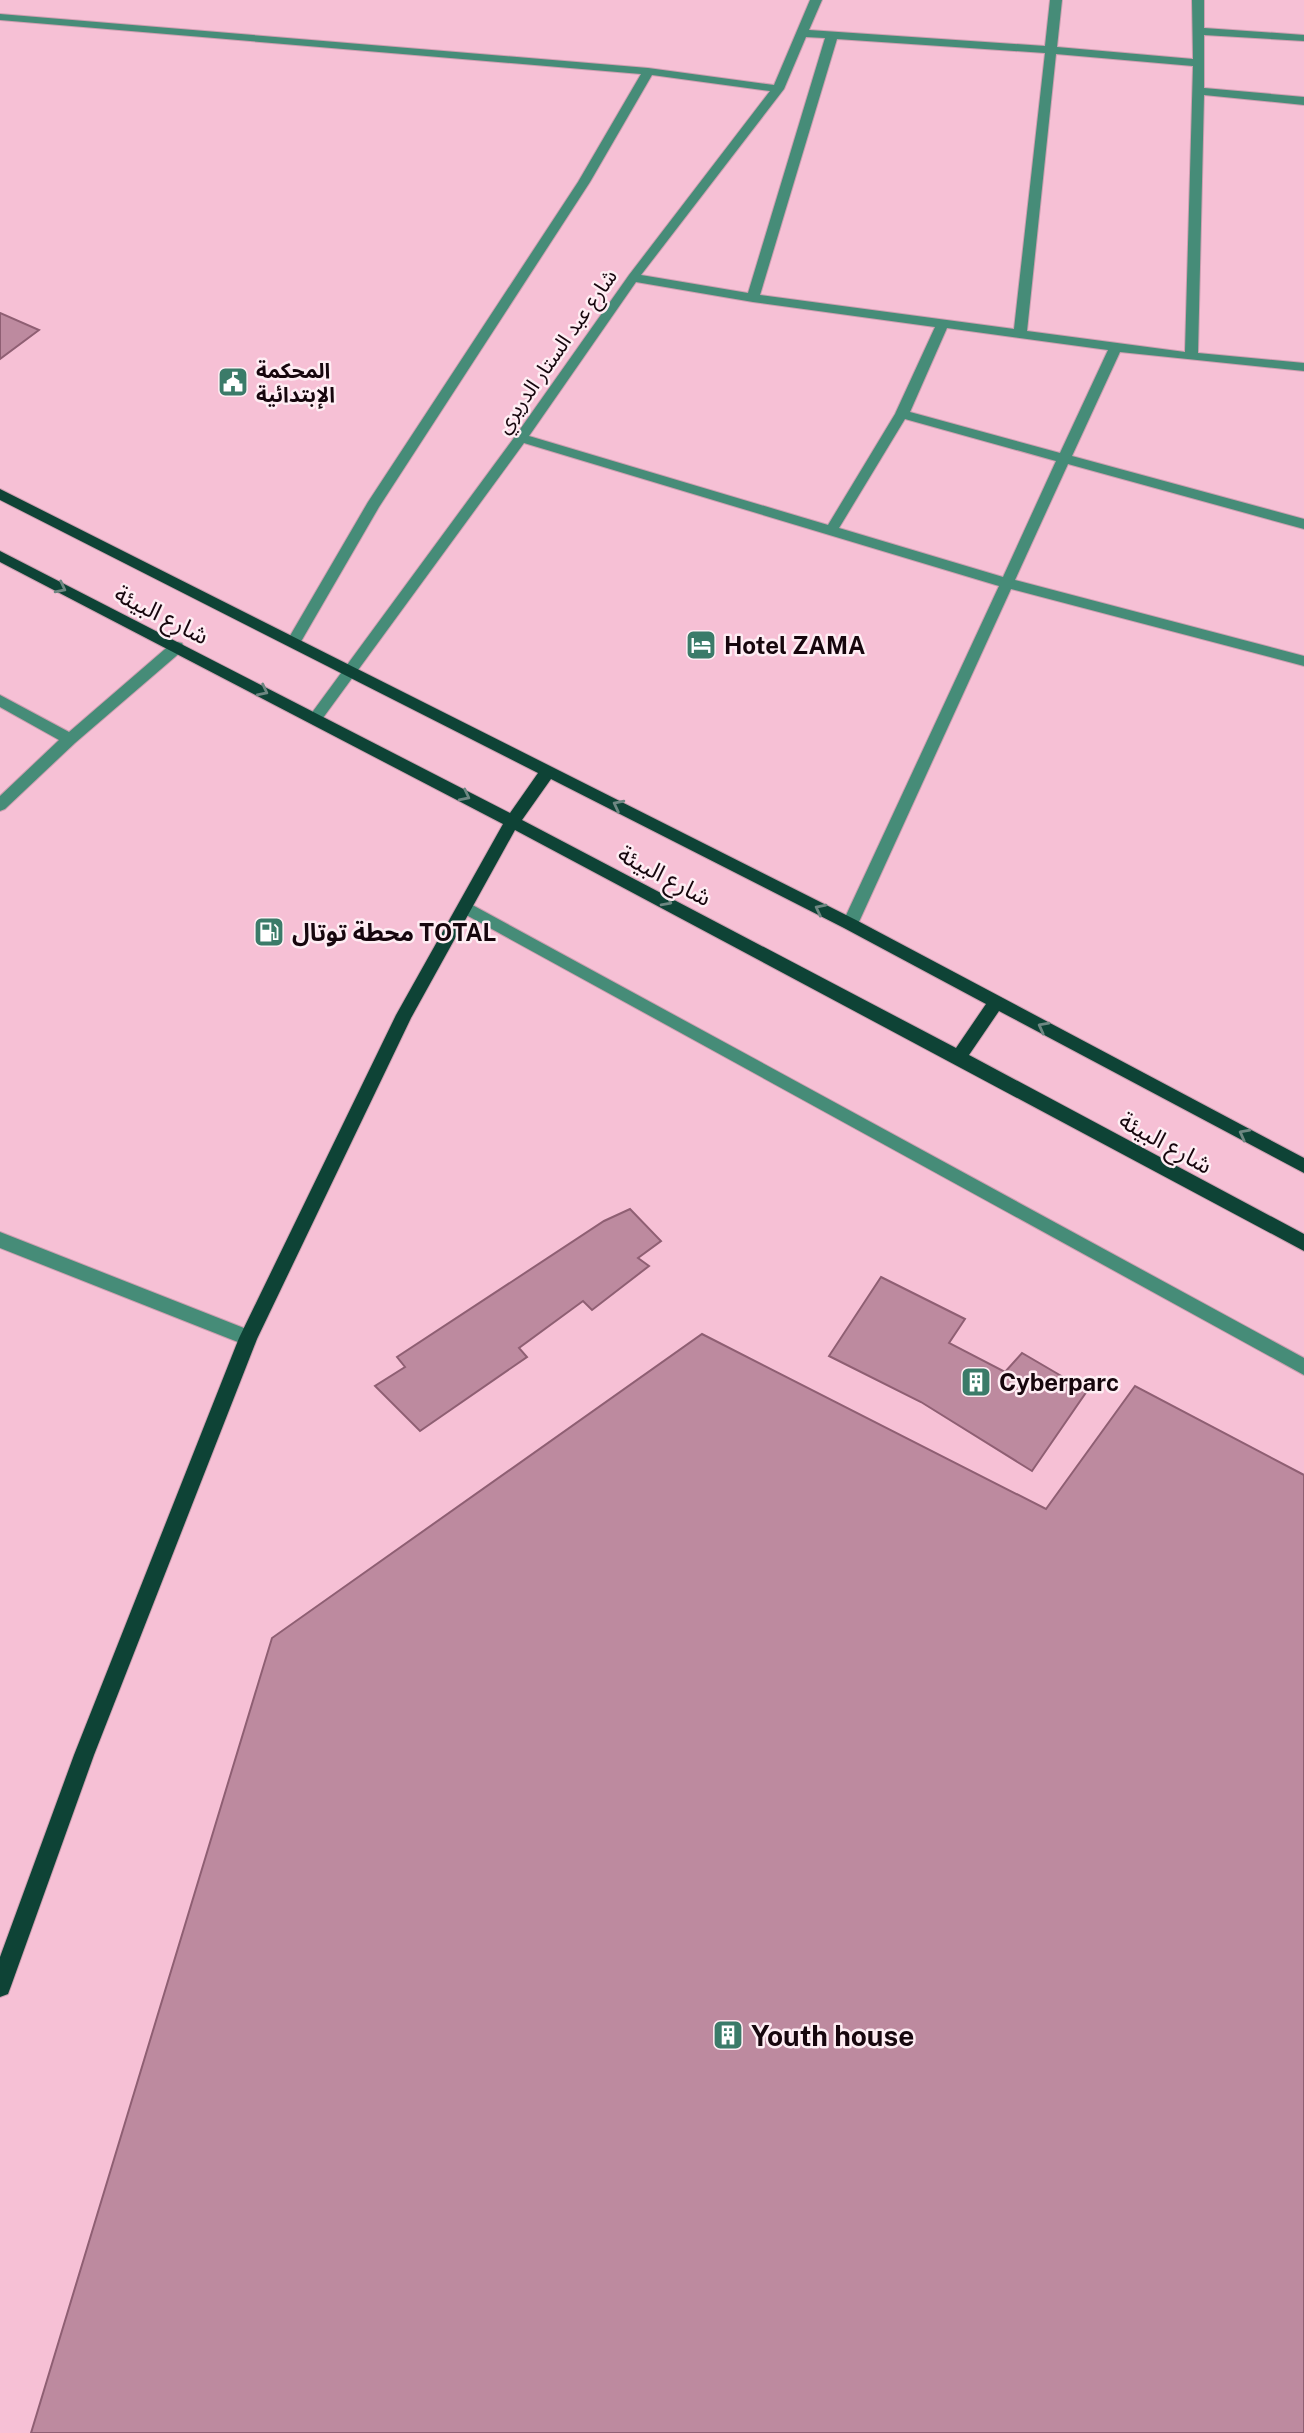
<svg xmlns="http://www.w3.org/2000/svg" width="1304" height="2433" font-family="'Public Sans','Noto Sans Arabic',sans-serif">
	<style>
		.building { fill: #bd8a9f; stroke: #8f5f73; stroke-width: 2 }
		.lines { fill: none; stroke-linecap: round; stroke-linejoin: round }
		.minor-casing { stroke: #ce9fb1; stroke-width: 2 }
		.major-casing { stroke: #ce9fb1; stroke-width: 2 }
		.minor { fill: #468c78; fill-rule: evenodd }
		.major { fill: #0e4336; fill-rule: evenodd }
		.oneway { stroke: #6e8782 }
		.labels { text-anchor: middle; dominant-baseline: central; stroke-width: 5; stroke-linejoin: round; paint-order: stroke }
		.far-street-label { font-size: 21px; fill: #16060d; stroke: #feedf3 }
		.far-poi-label { font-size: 21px; font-weight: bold; fill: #16060d; stroke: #feedf3; text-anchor: start }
		.street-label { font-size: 24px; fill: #16060d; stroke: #feedf3 }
		.poi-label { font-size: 24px; font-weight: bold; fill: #16060d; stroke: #feedf3; text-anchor: start }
		.near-poi-label { font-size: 28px; font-weight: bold; fill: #16060d; stroke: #feedf3; text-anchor: start }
	</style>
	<rect width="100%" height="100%" fill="#f6c0d5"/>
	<!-- building -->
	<path class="building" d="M0,313L39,330L0,359Z
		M630,1209L661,1241L638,1258L649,1266L592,1310L583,1301L519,1348L527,1357L420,1431L375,1386L405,1367L397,1357L604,1221Z
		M881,1277L965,1319L949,1343L1005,1372L1022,1353L1087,1391L1032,1471L921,1402L829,1356Z
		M702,1334L1046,1509L1135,1386L1304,1475V2433H31L272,1638Z"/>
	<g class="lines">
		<!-- minor casing -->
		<g class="minor-casing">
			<path id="minor" d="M810,0H822L809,30L1045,46L1050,0H1062L1057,47L1193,59L1192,0H1204V28L1304,35V41L1204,35V88L1304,97V105L1204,95L1198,353L1304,363V371L1120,352L1072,456L1304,519V529L1068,464L1015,580L1304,656V666L1011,589L858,924L850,930L842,924L999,586L524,443L320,722L315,723L308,718L516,435L629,275L770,91L652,75L590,182L379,507L299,645L294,646L287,641L368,502L578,182L641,74L0,20V14L648,68L774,85ZM806,37L825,38L748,293L641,275L784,89ZM837,39L1045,53L1014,329L760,295ZM1056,54L1193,66L1185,352L1027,331ZM636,282L753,302L935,327L895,414L828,525L529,436ZM947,328L1108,350L1060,453L910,412ZM905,419L1056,461L1003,577L839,528Z
				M177,642L182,643L184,647L182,651L75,743L5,809L0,811V796L59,740L0,707V695L69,732L172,643Z
				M465,901L1304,1358V1375L459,911L457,907Z
				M0,1232L254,1332L257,1338L254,1344L248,1346L0,1248Z"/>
		</g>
		<!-- major casing -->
		<g class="major-casing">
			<path id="major" d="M0,489L856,920L1304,1158V1173L999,1011L969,1055L1304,1234V1251L515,830L411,1018L257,1339L94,1755L11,1986L8,1994L0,1997V1957L74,1755L239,1338L396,1015L503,824L0,562V551L510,813L538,773L0,500ZM551,779L844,928L986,1004L956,1048L522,820Z"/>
		</g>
		<!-- minor -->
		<use href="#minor" class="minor"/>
		<!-- major -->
		<use href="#major" class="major"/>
	</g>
	<!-- one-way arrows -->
	<defs><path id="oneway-chevron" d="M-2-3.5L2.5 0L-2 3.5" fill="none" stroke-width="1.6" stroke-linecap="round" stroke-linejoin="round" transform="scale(1.75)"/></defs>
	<g class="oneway">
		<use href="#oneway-chevron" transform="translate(61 588) rotate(27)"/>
		<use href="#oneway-chevron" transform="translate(263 691) rotate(27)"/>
		<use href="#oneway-chevron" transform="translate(465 796) rotate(27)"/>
		<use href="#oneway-chevron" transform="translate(618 805) rotate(-153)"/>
		<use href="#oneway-chevron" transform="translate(667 901) rotate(28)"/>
		<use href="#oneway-chevron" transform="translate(820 909) rotate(-153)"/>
		<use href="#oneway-chevron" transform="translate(1043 1027) rotate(-152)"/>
		<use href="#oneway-chevron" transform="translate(1244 1134) rotate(-152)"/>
	</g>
	<!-- icons -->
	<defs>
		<g id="civic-square" transform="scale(1.575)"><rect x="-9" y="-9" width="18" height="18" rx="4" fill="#3b7b69" stroke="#feedf3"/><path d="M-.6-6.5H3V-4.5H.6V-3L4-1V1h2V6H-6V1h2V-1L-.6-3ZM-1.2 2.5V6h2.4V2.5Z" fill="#fff"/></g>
		<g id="hotel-square" transform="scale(1.575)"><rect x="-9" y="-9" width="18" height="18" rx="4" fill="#3b7b69" stroke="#feedf3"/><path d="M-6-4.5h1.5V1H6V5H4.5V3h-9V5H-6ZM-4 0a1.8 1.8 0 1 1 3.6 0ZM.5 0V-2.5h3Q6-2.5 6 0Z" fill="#fff"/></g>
		<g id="fuel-square" transform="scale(1.575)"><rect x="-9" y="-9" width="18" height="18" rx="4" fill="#3b7b69" stroke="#feedf3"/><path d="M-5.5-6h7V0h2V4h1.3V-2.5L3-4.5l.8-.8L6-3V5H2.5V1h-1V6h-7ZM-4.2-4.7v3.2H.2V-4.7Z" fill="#fff"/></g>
		<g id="building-square" transform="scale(1.575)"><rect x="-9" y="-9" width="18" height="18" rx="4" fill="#3b7b69" stroke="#feedf3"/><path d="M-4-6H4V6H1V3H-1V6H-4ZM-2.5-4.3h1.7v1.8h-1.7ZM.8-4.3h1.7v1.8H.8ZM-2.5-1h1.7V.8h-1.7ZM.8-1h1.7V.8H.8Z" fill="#fff"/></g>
	</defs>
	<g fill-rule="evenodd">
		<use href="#civic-square" x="233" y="382"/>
		<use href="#hotel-square" x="701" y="645"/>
		<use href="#fuel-square" x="269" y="932"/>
		<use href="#building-square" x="976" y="1382"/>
		<use href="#building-square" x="728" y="2035"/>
	</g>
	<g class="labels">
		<!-- far-street labels -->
		<g class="far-street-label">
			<text transform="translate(556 351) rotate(-55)">شارع عبد الستار الدريري</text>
		</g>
		<!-- far-poi labels -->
		<g class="far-poi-label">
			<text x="256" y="370">المحكمة<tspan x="256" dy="24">الإبتدائية</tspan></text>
		</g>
		<!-- street labels -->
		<g class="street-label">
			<text transform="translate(162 614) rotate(27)">شارع البيئة</text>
			<text transform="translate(665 875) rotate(28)">شارع البيئة</text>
			<text transform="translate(1166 1142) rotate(29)">شارع البيئة</text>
		</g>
		<!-- poi labels -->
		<g class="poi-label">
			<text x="724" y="645">Hotel ZAMA</text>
			<text x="292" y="932">محطة توتال TOTAL</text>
			<text x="999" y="1382">Cyberparc</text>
		</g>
		<!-- near-poi labels -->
		<g class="near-poi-label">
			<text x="751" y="2035">Youth house</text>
		</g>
	</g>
</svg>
